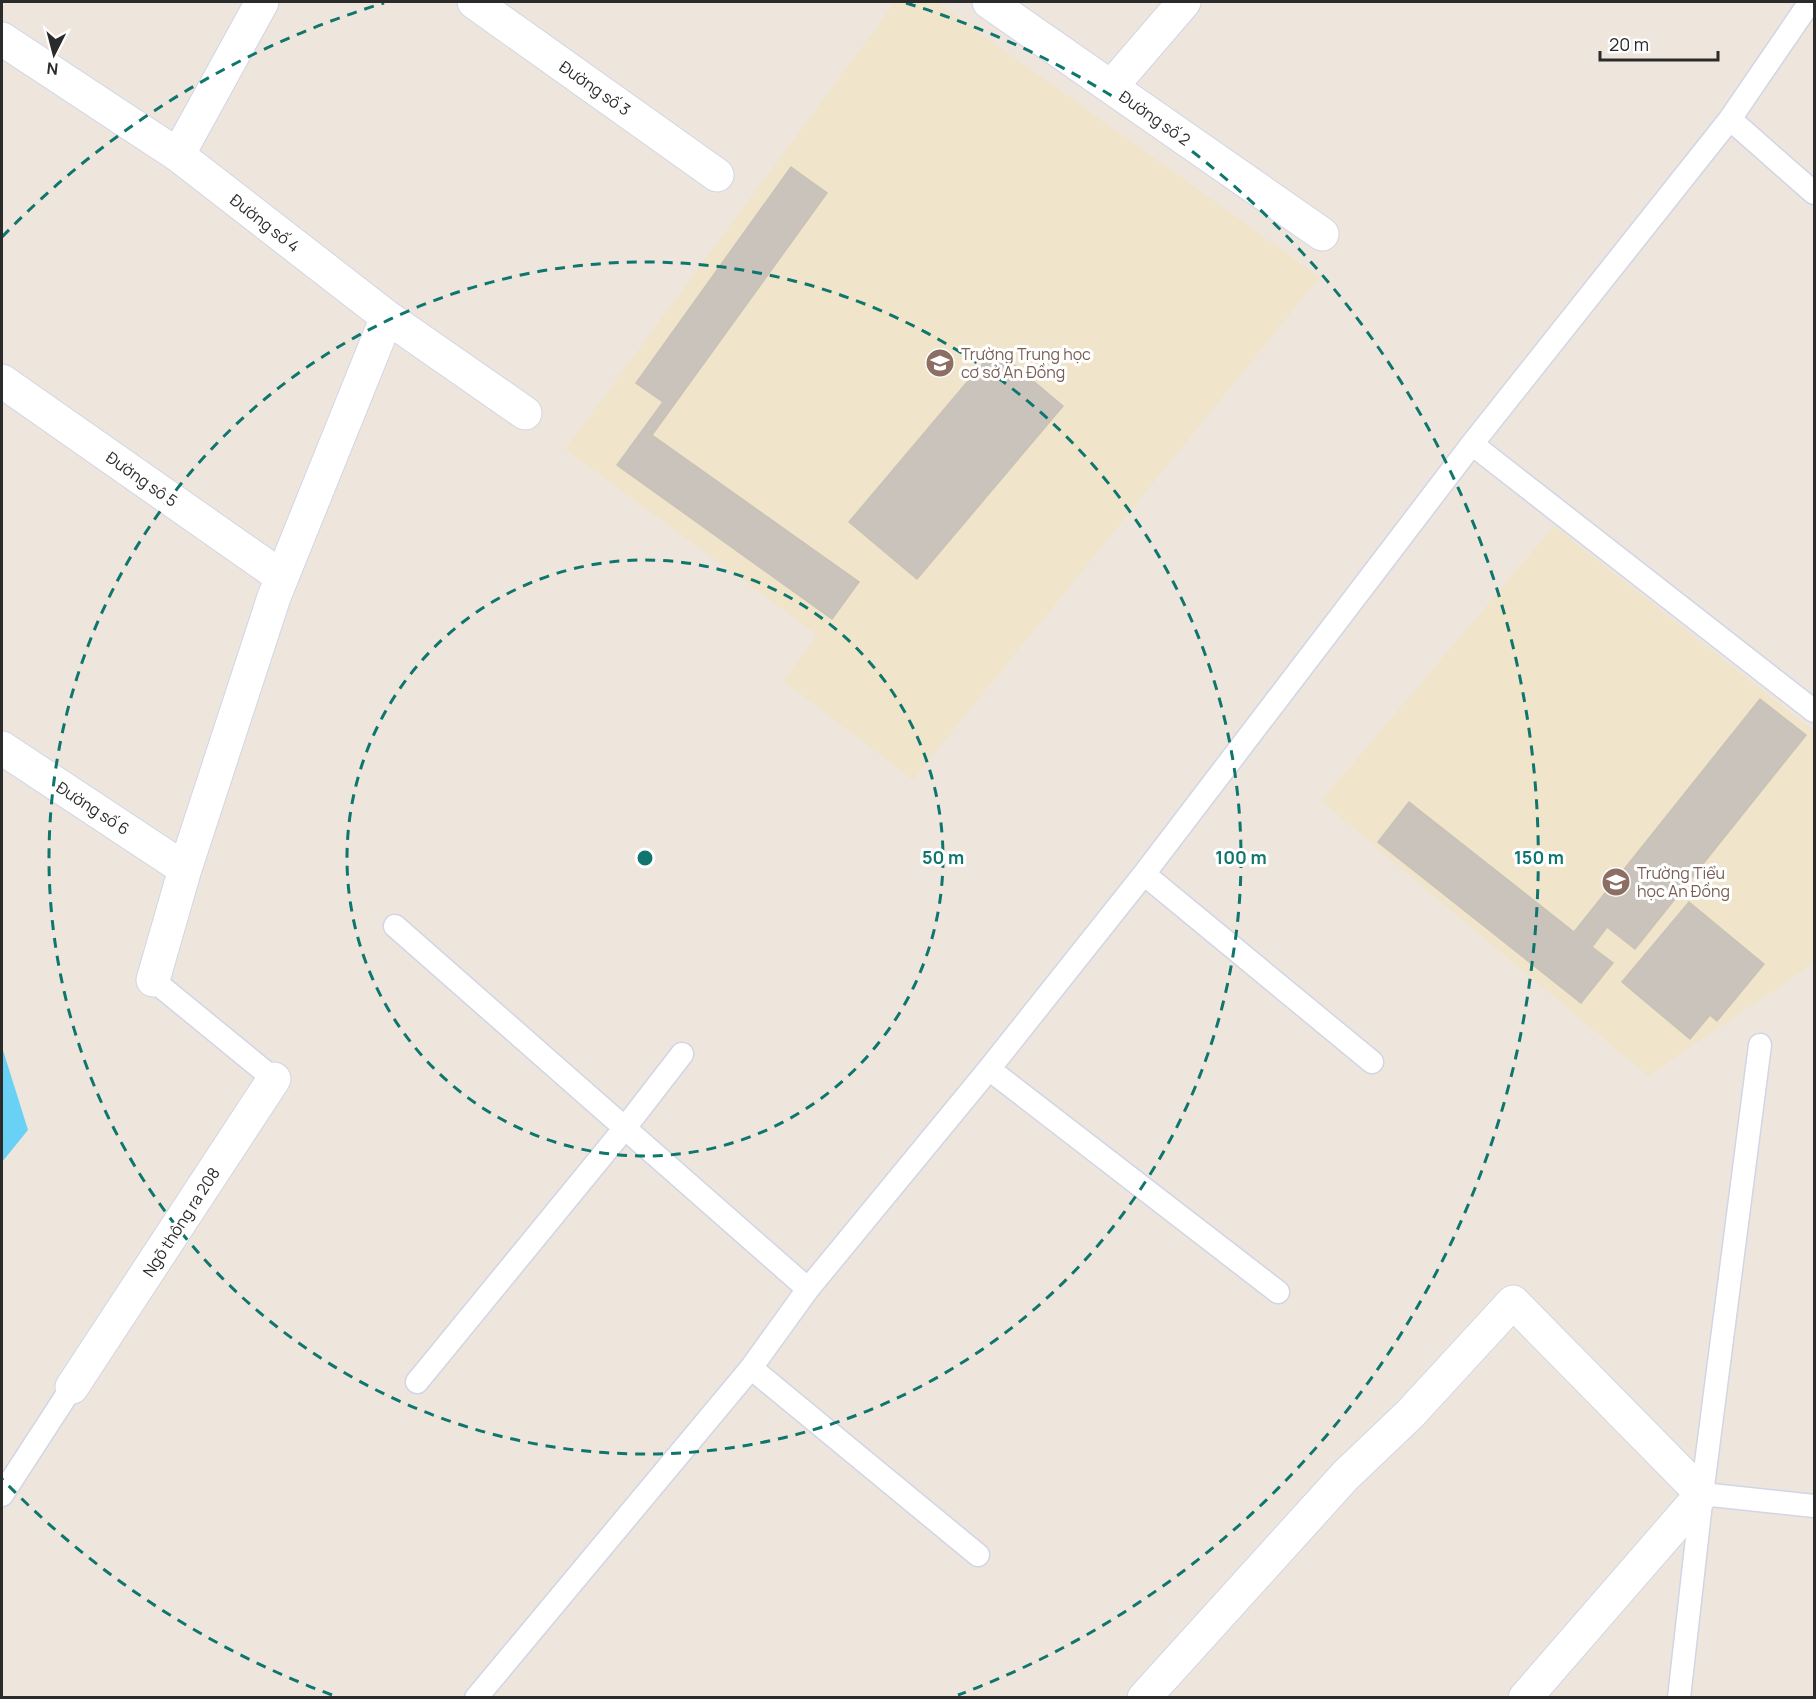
<svg xmlns="http://www.w3.org/2000/svg" width="1816" height="1699" font-family="Manrope,sans-serif">
	<style>
		.education { fill: #f0e4cb }
		.water { fill: #69d1f6 }
		.building { fill: #c9c3bc; stroke: #c9c2b6; stroke-width: 1.5 }
		.lines { fill: none; stroke-linecap: round; stroke-linejoin: round }
		.lane-casing { stroke: #d1d5e5; stroke-width: 25 }
		.street-casing { stroke: #d1d5e5; stroke-width: 35 }
		.lane { stroke: #fff; stroke-width: 22 }
		.street { stroke: #fff; stroke-width: 33 }
		.ring { fill: none; stroke: #0f766e; stroke-width: 3; stroke-dasharray: 10 8 }
		.labels { text-anchor: middle; dominant-baseline: central; stroke-width: 6; stroke-linejoin: round; paint-order: stroke }
		.street-label { font-size: 16px; fill: #2b2b2b; stroke: #fff }
		.education-label { font-size: 16px; fill: #785e54; stroke: #fff; text-anchor: start }
		.centre { fill: #0f766e; stroke: #fff; stroke-width: 3 }
		.ring-label { font-size: 18px; text-anchor: middle; font-weight: bold; fill: #0f766e; stroke: #fff; stroke-width: 6; stroke-linejoin: round; paint-order: stroke }
	</style>
	<rect width="100%" height="100%" fill="#eee6dc"/>
	<!-- education -->
	<path class="education" d="M895,2H937L1320,277L913,780L783,681L817,635L565,449Z
		M1554,526L1814,731V963L1648,1076L1321,801Z"/>
	<!-- water -->
	<path class="water" d="M2,1047L28,1130L2,1162Z"/>
	<!-- building -->
	<path class="building" d="M791,167L827,193L652,435L859,582L832,619L617,465L663,402L636,383Z
		M995,349L1063,406L917,579L849,522Z
		M1760,699L1806,735L1635,949L1607,927L1592,947L1613,963L1581,1003L1378,842L1409,802L1574,932Z
		M1689,902L1764,964L1717,1021L1710,1015L1690,1039L1622,982Z"/>
	<g class="lines">
		<!-- lane casing -->
		<g class="lane-casing">
			<path id="lane" d="M1730,119L1814,193
				M1472,444L1814,711
				M1144,874L1372,1062
				M395,926L808,1289
				M153,980L274,1079
				M989,1069L1278,1292
				M751,1368L978,1555
				M417,1382L624,1129L682,1054
				M1702,1494L1760,1045
				M2,1495L72,1387
				M476,1698L751,1368L808,1289L989,1069L1144,874L1472,444L1730,119L1810,2
				M1679,1698L1702,1494L1814,1506"/>
		</g>
		<!-- street casing -->
		<g class="street-casing">
			<path id="street" d="M474,2L717,175
				M989,2L1322,234
				M2,39L178,155L387,317L525,413
				M1111,87L1184,2
				M178,155L262,2
				M2,381L282,577
				M2,748L185,869
				M153,980L185,869L274,597L387,317
				M72,1387L274,1079
				M1144,1698L1345,1476L1410,1414L1513,1302L1702,1494L1525,1698"/>
		</g>
		<!-- lane -->
		<use href="#lane" class="lane"/>
		<!-- street -->
		<use href="#street" class="street"/>
	</g>
	<!-- distance rings -->
	<g class="ring">
		<circle cx="645" cy="858" r="298"/>
		<circle cx="645" cy="858" r="596"/>
		<path d="M332 1695A894 894 0 0 1 2 1479M2 237A894 894 0 0 1 384 3M906 3A894 894 0 0 1 958 1695"/>
	</g>
	<!-- icons -->
	<defs>
		<g id="school-disc" transform="scale(1.5)"><circle r="9.5" fill="#8d6e63" stroke="#fff"/><path d="M0-5L7-2L0 1L-7-2ZM-4 1L0 2.5L4 1V4Q0 6-4 4Z" fill="#fff"/></g>
	</defs>
	<g fill-rule="evenodd">
		<use href="#school-disc" x="940" y="363"/>
		<use href="#school-disc" x="1616" y="882"/>
	</g>
	<g class="labels">
		<!-- street labels -->
		<g class="street-label">
			<text transform="translate(595 88) rotate(35)">Đường số 3</text>
			<text transform="translate(1155 118) rotate(35)">Đường số 2</text>
			<text transform="translate(265 223) rotate(38)">Đường số 4</text>
			<text transform="translate(142 479) rotate(35)">Đường sô 5</text>
			<text transform="translate(93 808) rotate(33)">Đường số 6</text>
			<text transform="translate(181 1222) rotate(-57)">Ngõ thông ra 208</text>
		</g>
		<!-- education labels -->
		<g class="education-label">
			<text x="961" y="354">Trường Trung học<tspan x="961" dy="18">cơ sở An Đồng</tspan></text>
			<text x="1637" y="873">Trường Tiểu<tspan x="1637" dy="18">học An Đồng</tspan></text>
		</g>
	</g>
	<circle cx="645" cy="858" r="9" class="centre"/>
	<g class="ring-label">
		<text x="943" y="864">50 m</text>
		<text x="1241" y="864">100 m</text>
		<text x="1539" y="864">150 m</text>
	</g>
	<!-- border -->
	<rect width="1816" height="1699" fill="none" stroke="#2b2b2b" stroke-width="6"/>
	<!-- north arrow -->
	<g transform="translate(54 54) rotate(186)" stroke="#ffffff" stroke-width="4.5" paint-order="stroke">
	<path d="M0-4.5L10 22L0 15L-10 22Z" fill="#2b2b2b"/>
	<text y="-9" font-size="16" font-weight="bold" text-anchor="middle" fill="#2b2b2b">N</text>
	</g>
	<!-- scale -->
	<path d="M1600 51v9h118v-9" fill="none" stroke="#2b2b2b" stroke-width="3"/>
	<text x="1609" y="51" font-size="18" fill="#2b2b2b" stroke="#ffffff" stroke-width="4.5" paint-order="stroke">20 m</text>
</svg>
